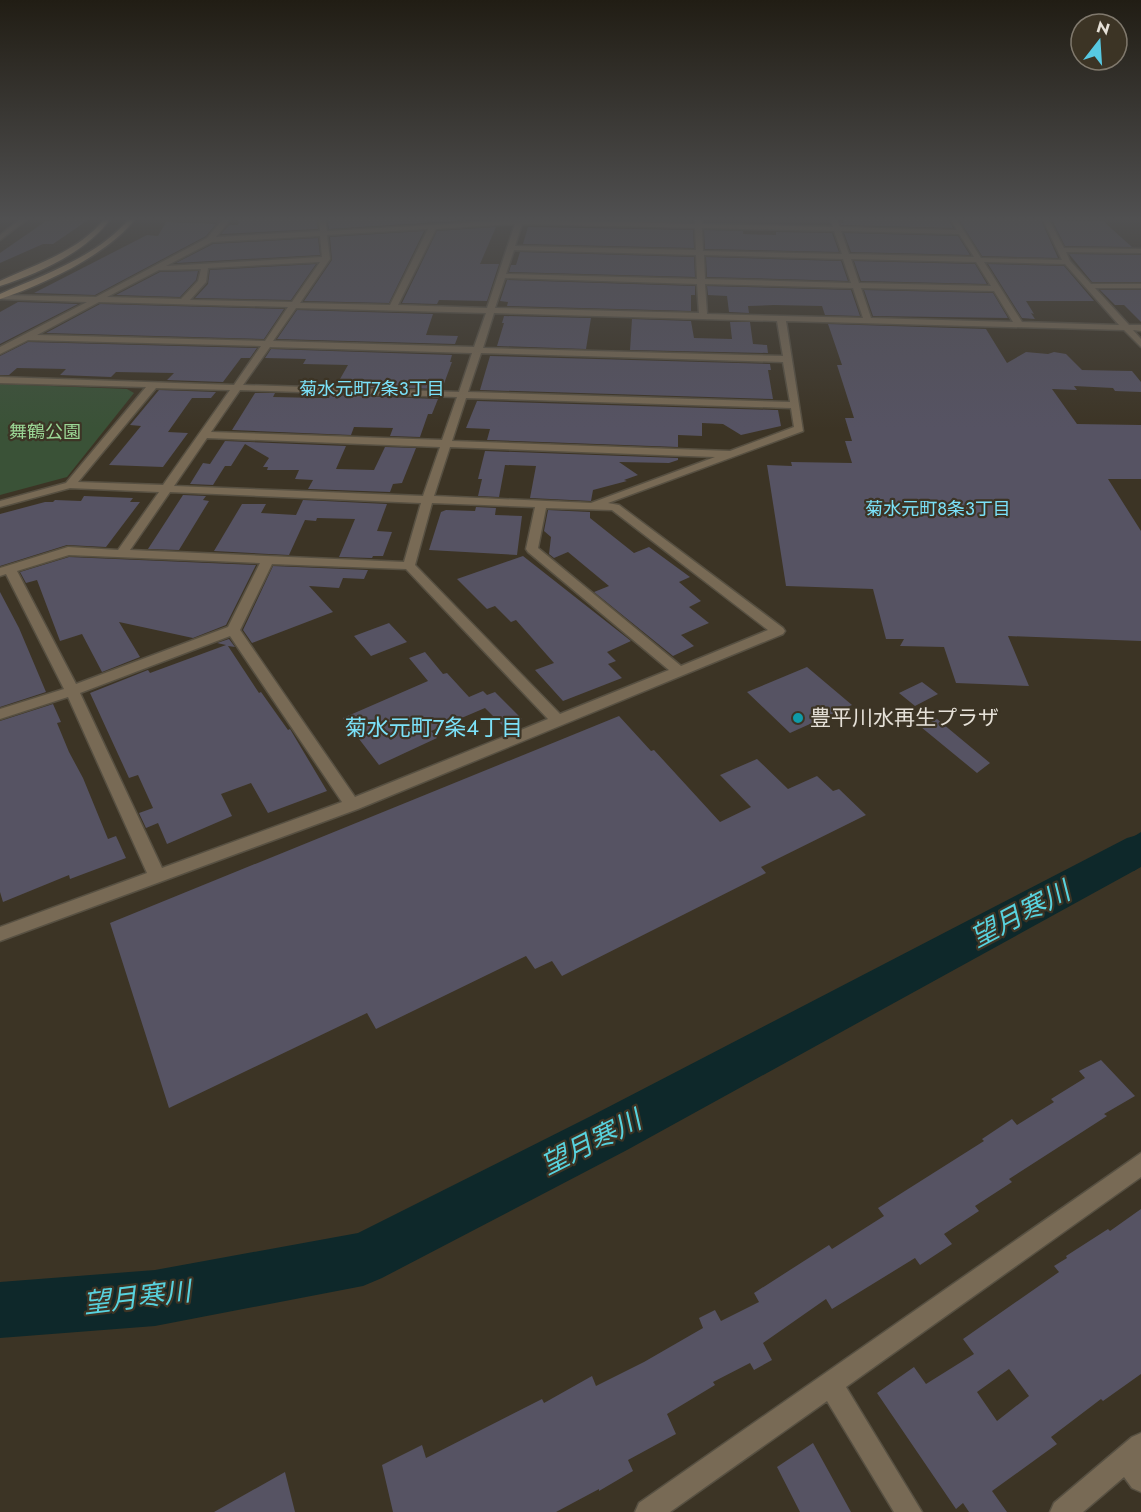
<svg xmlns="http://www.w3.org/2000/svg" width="1141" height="1512" font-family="Jost,'Noto Sans JP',sans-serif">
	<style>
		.green { fill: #3a5237 }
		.water { fill: #0e282a }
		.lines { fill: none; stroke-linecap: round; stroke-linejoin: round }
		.river { fill: #0e282a; fill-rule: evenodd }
		.building { fill: #565363; fill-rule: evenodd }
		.minor-casing { stroke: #575042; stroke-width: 3 }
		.major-casing { stroke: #575042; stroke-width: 3 }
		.minor { fill: #786a55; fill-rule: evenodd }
		.major { fill: #ba9d72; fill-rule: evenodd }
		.culture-dot { fill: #0f9aa8; stroke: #3c3425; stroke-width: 2 }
		.labels { text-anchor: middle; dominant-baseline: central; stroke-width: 4.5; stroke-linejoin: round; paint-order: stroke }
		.far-neighbourhood-label { font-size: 18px; fill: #7be1f8; stroke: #3c3425 }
		.far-park-label { font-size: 18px; fill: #9bd795; stroke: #3c3425 }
		.poi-label { font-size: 21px; fill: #e6e1d8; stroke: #3c3425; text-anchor: start }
		.neighbourhood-label { font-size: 22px; fill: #7be1f8; stroke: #3c3425 }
		.near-water-label { font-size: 27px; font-style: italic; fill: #58d3df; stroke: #3c3425 }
	</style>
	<rect width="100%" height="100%" fill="#3c3425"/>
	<!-- green -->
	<path class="green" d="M610,218H692V223H612L610,222Z
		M0,384L127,389L134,393L67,477L0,495Z"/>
	<!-- water -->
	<path class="water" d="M1141,832V866L1134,871L1109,852Z"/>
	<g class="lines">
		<!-- river -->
		<path class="river" d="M1141,834V867L627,1150L382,1278L363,1286L155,1326L0,1338V1282L155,1270L358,1233L591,1116L1127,838Z"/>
	</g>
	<!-- building -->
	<path class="building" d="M91,218L53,244H43L0,263V253L46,221Z
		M239,218H317L318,229L221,234L229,225H238Z
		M327,218H500L329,229Z
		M842,218H948L953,228L841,225L840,222L844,223Z
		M958,218H1020L1022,220H1041L1058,258L982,256Z
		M1052,220L1103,221L1132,247L1065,246Z
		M166,222L216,224L206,236L95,295L34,293L147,235L158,236Z
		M496,227L480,264H499L487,301L439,300L437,304L402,303L437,231Z
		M528,227L693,230L694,248L523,244Z
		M704,230L743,231V234L776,235V232L832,233L839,252L705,249Z
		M424,231L389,303L304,301L332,260L330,237Z
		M844,233L958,236L970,255L851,252Z
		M318,238L320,255L176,263L213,244Z
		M520,252L694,257L695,277L509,272L511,265H516Z
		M1069,254L1141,255V282H1092Z
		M706,257L841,261L848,281L707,277Z
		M854,261L975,264L987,284L861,281Z
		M316,264L291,300L195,298L208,284L210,270Z
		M988,264L1064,266L1094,301H1026L1034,314L1031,313L1035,319L1022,318Z
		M198,271L196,280L180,297L116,295L160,272Z
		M507,280L695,286V295H691V311L507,306L508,302L500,301Z
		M707,286L851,290L860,316L825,315L822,306L774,305L748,306L749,313L729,312L727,296L708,295Z
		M864,290L993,293L1008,318L873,316Z
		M1100,290H1141V322L1124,305H1115Z
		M18,302L78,304L0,344V312Z
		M100,304L284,309L264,339L46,333Z
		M297,310L433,314L426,335L458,336L455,344L277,339Z
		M504,316L591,318L586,349L497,346L504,323H502Z
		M632,319L691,321L694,338L732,339L730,322H750L753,344L767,345L768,353L630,350Z
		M828,324L986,329L1007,363L1026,352L1048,354L1054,352L1066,354L1082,370L1132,371L1141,382V392L1115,391L1113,388L1074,386L1077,390L1052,389L1077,424L1141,425V479H1108L1141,531V641L1008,636L1029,686L956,683L944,647L900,646L904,639H886L873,589L786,586L767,465L792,466L791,462L852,463L845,441H852L845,418H854L837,365H842Z
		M28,342L257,348L250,358H241L223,382L167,380L174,373L116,372L111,377L60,375L66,369L17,368L9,375H0V356Z
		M271,349L452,355L450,362H452L442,389L336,386L348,365L303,364L306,359L265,358Z
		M490,356L770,364L771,370H768L773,399L480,390Z
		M159,390L216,392L211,398H192L168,432L188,433L163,467L109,465L141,426L130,425Z
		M255,393H275L273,397L318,398H329L330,395L438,399L432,414H428L420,437L390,436L393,428L354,427L351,435L232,430Z
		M477,401L775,410H778L781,426L741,435L723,424L702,423V436L678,435V447L487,440L490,429L466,428Z
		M225,441L346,446L336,469L374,470L385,447L416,448L402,483L393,484L390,492L308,489L313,480L295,479L299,470H267L268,467H263L269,458L245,444L231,466H225L213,485L190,484L203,463L210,464Z
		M485,451L678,458V460L669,463L619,462L638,475L624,480L627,481L593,490L591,501L530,498L536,466L505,465L499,497L478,496L482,479H478Z
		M183,495L206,496L203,500L209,501L179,550L148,549Z
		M84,496L133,498L130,502H140L106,547L67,545L0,566V514L45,502H53L55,500L81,501Z
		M303,500L387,504L377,531L392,532L383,556H373L372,558L339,557L355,519L317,518L316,521L305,520L289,555L214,551L242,504H266L261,513L296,515Z
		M476,507L496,508L495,515L522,516L517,555L429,550L441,512L446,510L475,511Z
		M548,510L590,512V518L634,553L649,547L690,577L679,582L701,601L689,607L709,623L681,635L694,646L673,656L594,592L609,586L568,552L554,558L549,554L551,537L544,531Z
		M523,556L631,641L607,652L616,661L608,664L622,678L563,701L535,670L554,663L516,620L511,622L495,606L487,609L457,579Z
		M69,557L256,565L226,625L193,638L119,622L140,657L102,672L82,634L60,641L37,580L26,583L20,572Z
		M273,566L368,570L364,579L343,578L339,588L309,586L333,612L252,643L243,630Z
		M0,592L19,628L46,692L0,707Z
		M389,623L407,642L371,656L354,636Z
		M229,639L235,647L228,646L259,693L261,692L288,730L290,729L327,791L268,813L251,783L221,794L232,816L167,844L158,823L146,828L139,813L153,808L138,775L129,778L90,693L148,670L150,673L226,645L217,643Z
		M425,652L443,674L447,673L469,697L483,691L487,695L495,692L522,719L504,727L485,708L431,731L437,738L379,765L343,718L428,681L409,658Z
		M807,667L852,705L790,733L747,692Z
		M922,682L938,694L915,706L899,693Z
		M53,704L61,722L57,723L69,752L83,778L108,839L116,836L126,858L70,879L69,875L3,902L0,892V721Z
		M619,716L651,751L654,750L720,822L751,807L720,775L757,759L788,789L817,776L833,791L839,789L866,815L761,867L766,873L562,976L552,961L535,969L526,956L376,1029L367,1013L169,1108L110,923Z
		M937,719L990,763L977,773L921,727Z
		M1101,1060L1135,1096L1104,1114L1107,1116L1009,1179L1012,1182L975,1206L979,1211L944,1234L952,1244L920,1265L915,1258L832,1309L826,1299L763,1343L772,1360L754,1370L750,1363L713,1382L715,1385L667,1414L676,1434L628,1460L633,1471L599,1491V1489L556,1512H393L382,1465L422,1445L426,1458L542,1399L544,1403L592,1376L596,1386L644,1362L703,1328L699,1318L715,1310L721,1321L759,1302L754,1293L829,1245L832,1249L884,1216L878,1208L984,1141L982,1139L1012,1119L1017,1125L1054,1102L1051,1099L1085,1078L1079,1071Z
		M1141,1209V1374L1103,1401L1101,1399L1051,1437L1057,1444L992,1491L1007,1512H969L963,1503L956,1509L877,1393L914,1367L926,1384L974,1354L963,1339L1059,1272L1054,1266L1067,1258L1066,1256L1108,1229L1110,1231ZM1009,1369L1029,1396L997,1421L977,1392Z
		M813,1443L851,1512H800L777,1467Z
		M285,1472L295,1512H214Z"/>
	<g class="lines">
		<!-- minor casing -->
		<g class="minor-casing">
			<path id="minor" d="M22,218H29L0,240V235Z
				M224,218H230L228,223L216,237L320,231L319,218H325L327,231L517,220L518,218H524V220L695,224V218H701L702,224L833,227L830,218H836L840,227L957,230L950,218H956L981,258L1062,260L1042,218H1048L1064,248L1141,249V253L1066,252L1070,261L1091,284H1141V288H1095L1129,325H1141V331L1133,330L1141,339V347L1124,330L786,321L803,431L608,503L619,505L783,628L785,631L783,634L358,809L0,941V927L147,873L68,697L0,719V709L64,689L6,574L0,576V568L68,547L118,550L159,492L70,488L0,507V501L66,483L146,387L0,383V377L234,385L261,346L28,340L0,354V347L87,302L0,299V295L96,297L207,238ZM515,224L487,308L398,305L436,229ZM522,224L695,228L696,250L515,246ZM702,228L834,231L842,254L703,251ZM428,229L390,305L300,303L330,259L327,235ZM841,231L959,234L974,257L849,254ZM320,236L322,257L166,266L212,242ZM514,250L696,255L697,279L506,274ZM704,255L843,259L851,283L705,279ZM851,259L976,262L991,286L859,283ZM320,262L292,302L190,300L206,282L208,268ZM984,262L1065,264L1119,325L1022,322ZM201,269L198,281L181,299L107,297L159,270ZM505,278L697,284L699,313L495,308ZM705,284L853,288L863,318L707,314ZM861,288L994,291L1013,322L871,318ZM99,302L288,307L265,341L37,335ZM296,308L486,313L474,347L273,341ZM494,313L777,321L783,356L483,348ZM270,347L472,353L459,392L243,385ZM481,353L783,362L790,402L468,392ZM156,388L230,390L163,485L78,482ZM240,390L457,397L442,440L211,432ZM466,398L791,408L794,427L730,451L452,441ZM207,438L440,447L423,496L174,486ZM450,447L715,457L591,503L434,496ZM170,492L421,503L404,562L130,550ZM432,503L535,507L526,549L528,552L669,670L560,714L415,565ZM546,508L612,510L768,630L681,666L538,548ZM69,555L260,563L228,627L76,684L17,571ZM272,564L406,569L548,719L355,797L240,630ZM230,636L342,802L162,868L80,693Z
				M1141,1153V1177L846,1387L922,1512H894L827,1401L670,1512H635L639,1503Z
				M1141,1433V1492L1132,1488L1124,1477L1083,1512H1050L1054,1503L1132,1437Z"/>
		</g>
		<!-- major casing -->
		<g class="major-casing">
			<path id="major" d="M105,218H111C88,251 38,274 0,286V281C36,264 80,251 105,218Z
				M130,218H136C109,254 43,285 0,299V294C45,274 97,257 130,218Z"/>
		</g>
		<!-- minor -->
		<use href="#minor" class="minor"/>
		<!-- major -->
		<use href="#major" class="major"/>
	</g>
	<!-- sky -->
	<linearGradient id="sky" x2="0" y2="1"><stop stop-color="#211d14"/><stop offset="0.51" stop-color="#505051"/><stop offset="1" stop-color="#505051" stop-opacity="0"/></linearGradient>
	<rect width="1141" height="429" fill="url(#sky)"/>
	<!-- markers -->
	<circle class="culture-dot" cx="798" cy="718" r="6"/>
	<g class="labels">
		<!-- far-neighbourhood labels -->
		<g class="far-neighbourhood-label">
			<text x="372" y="389">菊水元町7条3丁目</text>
			<text x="938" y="509">菊水元町8条3丁目</text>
		</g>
		<!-- far-park labels -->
		<g class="far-park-label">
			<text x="45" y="432">舞鶴公園</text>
		</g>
		<!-- poi labels -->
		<g class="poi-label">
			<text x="810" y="718">豊平川水再生プラザ</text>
		</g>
		<!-- neighbourhood labels -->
		<g class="neighbourhood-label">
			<text x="434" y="727">菊水元町7条4丁目</text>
		</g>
		<!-- near-water labels -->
		<g class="near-water-label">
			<text transform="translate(1020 914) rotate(-28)">望月寒川</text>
			<text transform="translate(591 1142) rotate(-27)">望月寒川</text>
			<text transform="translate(137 1297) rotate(-7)">望月寒川</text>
		</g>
	</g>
	<!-- north arrow -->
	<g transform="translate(1099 42) rotate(17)"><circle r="28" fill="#3c3425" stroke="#80796d" stroke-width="1.5"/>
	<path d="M0-4.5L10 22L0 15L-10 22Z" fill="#57c9e2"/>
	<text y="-9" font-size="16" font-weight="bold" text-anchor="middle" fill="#e6e1d8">N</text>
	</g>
</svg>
